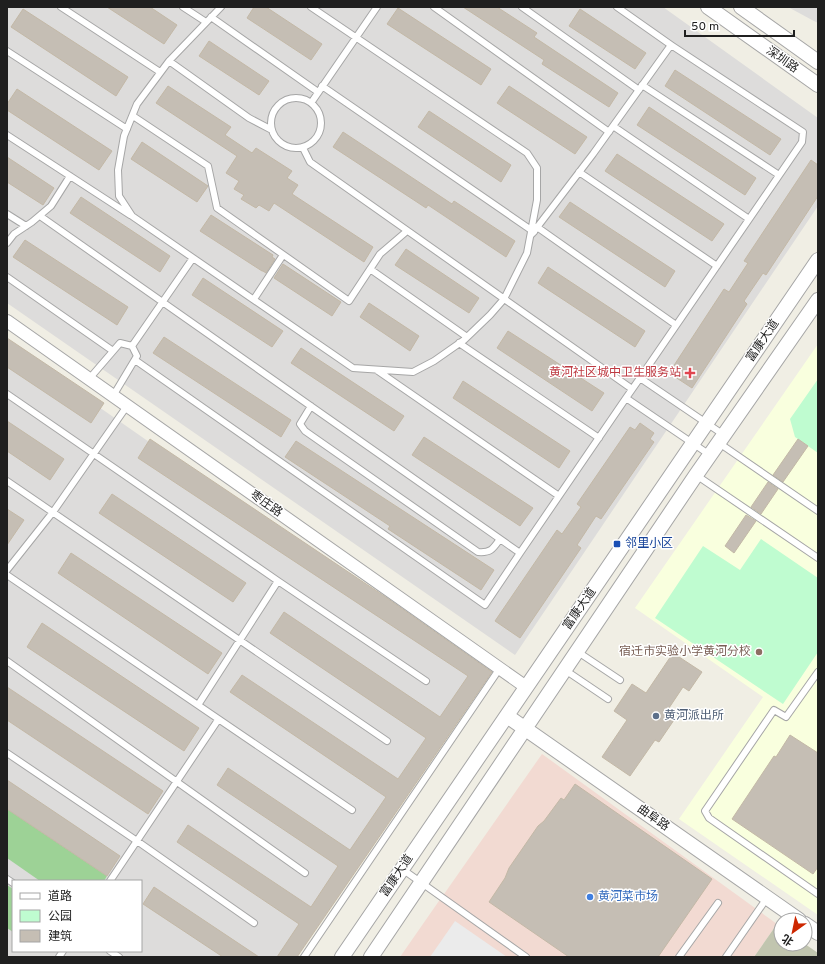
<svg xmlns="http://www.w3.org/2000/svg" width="825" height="964" font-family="Overpass,'Noto Sans SC',sans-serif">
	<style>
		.residential { fill: #dddcdb; fill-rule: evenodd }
		.commercial { fill: #f2dad2 }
		.education { fill: #f9ffde }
		.construction { fill: #c1c5af }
		.forest { fill: #9dd296 }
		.park { fill: #bffcd0 }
		.parking { fill: #ebebeb }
		.building { fill: #c5beb4; stroke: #c3b8a6 }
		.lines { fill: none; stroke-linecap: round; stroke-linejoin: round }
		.service-casing { stroke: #a6a6a6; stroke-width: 8 }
		.minor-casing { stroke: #a6a6a6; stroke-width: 14 }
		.tertiary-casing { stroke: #a6a6a6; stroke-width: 16 }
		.service { stroke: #fff; stroke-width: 6 }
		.minor { stroke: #fff; stroke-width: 12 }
		.tertiary { stroke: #fff; stroke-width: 14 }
		.health-dot { fill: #e0444e; stroke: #fff; stroke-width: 1.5 }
		.transit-dot { fill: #1a4fb4; stroke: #fff; stroke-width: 1.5 }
		.education-dot { fill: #8d6e63; stroke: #fff; stroke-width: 1.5 }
		.service-dot { fill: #5c6f8a; stroke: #fff; stroke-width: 1.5 }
		.shop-dot { fill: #3f7fe0; stroke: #fff; stroke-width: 1.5 }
		.labels { text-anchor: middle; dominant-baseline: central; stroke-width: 3; stroke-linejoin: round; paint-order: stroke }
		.street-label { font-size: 12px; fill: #1f1f1f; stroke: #fff }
		.health-label { font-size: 12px; fill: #be3a42; stroke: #fff; text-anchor: end }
		.transit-label { font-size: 12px; fill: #164399; stroke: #fff; text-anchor: start }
		.education-label { font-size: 12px; fill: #785e54; stroke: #fff; text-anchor: end }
		.service-label { font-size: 12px; fill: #4e5e75; stroke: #fff; text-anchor: start }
		.shop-label { font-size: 12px; fill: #366cbe; stroke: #fff; text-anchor: start }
	</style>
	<rect width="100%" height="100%" fill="#f0eee4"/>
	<!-- residential -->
	<path class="residential" d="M7,7H663L818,118V206L515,655L7,303Z
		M788,7H818V23L812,20Z
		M7,343L481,673L290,957H7ZM13,881H141V951H13Z"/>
	<!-- commercial -->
	<path class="commercial" d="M542,754L777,924L754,957H528L442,897Z
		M441,898L525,957H400Z"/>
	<!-- education -->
	<path class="education" d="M818,344V915L679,819L763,697L635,608Z"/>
	<!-- construction -->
	<path class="construction" d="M777,924L781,927V944H805L818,953V957H754Z"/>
	<!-- forest -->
	<path class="forest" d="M7,809L107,876L104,881H40L7,858Z
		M7,885L13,889V932L7,928Z"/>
	<!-- park -->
	<path class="park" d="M818,379V453L795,437L790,419Z
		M761,539L818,578V652L783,704L655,618L703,546L740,570Z"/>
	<!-- parking -->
	<path class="parking" d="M455,921L507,957H430Z"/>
	<!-- building -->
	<path class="building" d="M107,7H150L177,25L164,44Z
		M254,7H266L322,44L311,60L247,18Z
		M463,7H497L537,33L534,37L618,93L609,107L542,64L544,60Z
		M398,8L491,69L481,85L387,24Z
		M23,9L128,77L116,96L11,27Z
		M580,9L646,53L635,69L569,26Z
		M209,41L269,81L259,95L199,56Z
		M675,70L781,139L770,155L665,86Z
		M168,86L231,127L225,135L252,153L256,148L292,171L287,178L298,185L292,194L373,247L364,262L274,203L269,211L259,205L256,208L241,199L244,195L234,189L239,181L226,173L237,156L156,103Z
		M509,86L587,137L575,154L497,103Z
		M17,89L112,151L99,170L7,110V104Z
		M649,107L756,178L745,195L637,125Z
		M429,111L511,165L501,182L418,127Z
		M343,132L452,204L454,201L515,241L506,257L428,205L426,208L333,147Z
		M142,142L208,186L197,202L131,159Z
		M617,154L724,224L712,241L605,171Z
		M7,157L54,188L43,205L7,182Z
		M811,160L818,165V196L766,275L763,273L744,301L747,304L692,388L669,373L724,289L729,292L748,263L744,261Z
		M81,197L170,256L160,272L70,213Z
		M570,202L675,271L665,287L559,217Z
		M211,215L273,255L272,257L275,259L266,273L263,271H262L200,231Z
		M25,240L128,307L117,325L13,257Z
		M406,249L479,298L469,313L395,265Z
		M283,264L341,302L332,316L274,278Z
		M548,267L645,331L635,347L538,283Z
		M203,278L283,331L272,347L192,295Z
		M369,303L419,336L410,351L360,317Z
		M508,331L604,393L592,411L497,348Z
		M164,337L291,420L281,437L153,353Z
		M7,338L104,403L91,423L7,367Z
		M301,348L404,416L394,431L291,363Z
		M463,381L570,451L559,468L453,398Z
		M7,421L64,459L50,480L7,451Z
		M640,423L654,433L650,439L654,442L601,519L596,516L577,545L581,548L520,638L495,621L557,530L562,534L581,507L577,504L630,427L635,430Z
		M424,437L533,508L520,526L412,455Z
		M150,439L387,598L492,672L297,957H277L299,924L177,842L188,825L311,907L338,866L217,785L228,768L350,850L386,797L230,692L242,675L398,779L426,738L270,633L284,612L440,717L468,676L138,458Z
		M798,439L808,446L783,482L773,475Z
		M296,441L494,570L481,590L388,529L390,526L285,457Z
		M768,482L778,489L761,514L751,507Z
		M112,494L246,583L233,602L99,513Z
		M7,509L24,520L7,545Z
		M746,515L756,521L734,553L725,546Z
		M71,553L222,653L208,674L58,573Z
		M42,623L199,728L184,751L27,647Z
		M673,653L702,672L689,691L683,687L665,714L674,720L659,742L655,740L630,776L602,757L627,720L614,711L632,684L646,693Z
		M7,687L163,791L148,814L7,720Z
		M790,735L818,753V867L813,874L732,819L774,756L776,757Z
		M7,780L120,856L107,876L7,809Z
		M575,784L712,879L658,957H569L489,902L505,878L509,868L538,826L544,821L561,798L564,800Z
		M154,887L259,957H223L143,904Z"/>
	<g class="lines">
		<!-- service casing -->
		<g class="service-casing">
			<path id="service" d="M61,7L160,72
				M183,7L206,22
				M221,7L169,61L137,104L124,136L118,170L119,196L132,216L353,368L413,372L434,361L464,340L490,315L504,299L527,253L537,200V168L527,153L311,7
				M434,7L609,132
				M522,7L639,90
				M617,7L671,45L803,132L802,142L640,378
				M211,17L318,92
				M7,51L127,129
				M169,61L249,118L270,129
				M642,85L779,175
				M322,86L534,232
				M271 123a25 25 0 1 1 50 0a25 25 0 1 1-50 0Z
				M311,103L377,7
				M133,116L208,166L217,208L349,301L380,254L407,231
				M613,126L749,219
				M7,135L130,215
				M303,148L310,162L632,389
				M579,172L717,266
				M7,214L26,226
				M40,216L520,553L626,398
				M537,227L676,325
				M532,234L593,154L671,45
				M7,243L14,234L32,222L51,206L70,176
				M370,269L467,337
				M7,277L113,351
				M254,299L283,255
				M459,343L599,438
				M132,346L193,258
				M135,360L485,605L520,553
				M378,371L559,496
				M89,379L120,343L132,346L137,356L113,396
				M7,394L278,581L426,681
				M311,406L300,424L305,431L478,552C491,553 493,549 500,539
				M719,443L818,511
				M710,455L626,398L640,378L724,435
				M696,475L818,558
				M7,481L387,741
				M7,570L53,512L127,406
				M7,575L352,810
				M578,652L620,680
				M7,661L305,873
				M565,670L608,699
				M818,672L786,717L774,710L705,811L709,818L818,894
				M198,705L278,581
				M7,753L137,841L254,923
				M402,869L526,957
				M7,879L13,883
				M110,881L218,720
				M110,951L119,957
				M59,957L63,951
				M304,957L500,668
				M679,957L718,903
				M726,957L767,898"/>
		</g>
		<!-- minor casing -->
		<g class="minor-casing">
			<path id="minor" d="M7,321L526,687"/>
		</g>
		<!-- tertiary casing -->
		<g class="tertiary-casing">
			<path id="tertiary" d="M708,7L818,85
				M741,7L818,62
				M507,716L799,920
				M805,924L818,933
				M342,957L818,260
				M371,957L696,475L818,300"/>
		</g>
		<!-- service -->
		<use href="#service" class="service"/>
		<!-- minor -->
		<use href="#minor" class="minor"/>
		<!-- tertiary -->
		<use href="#tertiary" class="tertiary"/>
	</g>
	<!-- markers -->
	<path class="health-dot" d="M688 367h4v4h4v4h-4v4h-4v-4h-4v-4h4z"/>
	<rect class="transit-dot" x="613" y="540" width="8" height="8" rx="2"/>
	<circle class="education-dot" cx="759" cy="652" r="4"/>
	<circle class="service-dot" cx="656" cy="716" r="4"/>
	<circle class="shop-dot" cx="590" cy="897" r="4"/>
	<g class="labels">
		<!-- street labels -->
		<g class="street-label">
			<text transform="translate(782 60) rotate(35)">深圳路</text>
			<text transform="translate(763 341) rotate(-56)">富康大道</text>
			<text transform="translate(266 504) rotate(35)">枣庄路</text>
			<text transform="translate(580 609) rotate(-55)">富康大道</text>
			<text transform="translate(653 818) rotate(35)">曲阜路</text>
			<text transform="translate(397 876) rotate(-56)">富康大道</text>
		</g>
		<!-- health labels -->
		<g class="health-label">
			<text x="681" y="373">黄河社区城中卫生服务站</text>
		</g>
		<!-- transit labels -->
		<g class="transit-label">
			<text x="625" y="544">邻里小区</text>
		</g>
		<!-- education labels -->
		<g class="education-label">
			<text x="751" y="652">宿迁市实验小学黄河分校</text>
		</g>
		<!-- service labels -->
		<g class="service-label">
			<text x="664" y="716">黄河派出所</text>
		</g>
		<!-- shop labels -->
		<g class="shop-label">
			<text x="598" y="897">黄河菜市场</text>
		</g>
	</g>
	<!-- border -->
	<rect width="825" height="964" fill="none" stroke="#1f1f1f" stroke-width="16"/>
	<!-- legend -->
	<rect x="12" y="880" width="130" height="72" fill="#ffffff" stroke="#a5a5a5"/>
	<rect x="20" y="893" width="20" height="6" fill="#ffffff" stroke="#a5a5a5"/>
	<text x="48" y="900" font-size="12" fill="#1f1f1f">道路</text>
	<rect x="20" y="910" width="20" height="12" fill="#bffcd0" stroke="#a5a5a5"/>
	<text x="48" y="920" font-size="12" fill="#1f1f1f">公园</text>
	<rect x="20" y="930" width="20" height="12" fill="#c5beb4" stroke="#a5a5a5"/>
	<text x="48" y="940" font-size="12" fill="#1f1f1f">建筑</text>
	<!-- north arrow -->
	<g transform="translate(793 932) rotate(213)"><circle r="19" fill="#ffffff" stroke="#a5a5a5"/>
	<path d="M0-3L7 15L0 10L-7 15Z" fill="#cd2700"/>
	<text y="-6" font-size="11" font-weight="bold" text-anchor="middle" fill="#1f1f1f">北</text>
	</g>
	<!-- scale -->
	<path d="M685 30v6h109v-6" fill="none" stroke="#1f1f1f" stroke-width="2"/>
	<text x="691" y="30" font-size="12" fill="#1f1f1f" stroke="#ffffff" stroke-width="3" paint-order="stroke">50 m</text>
</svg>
